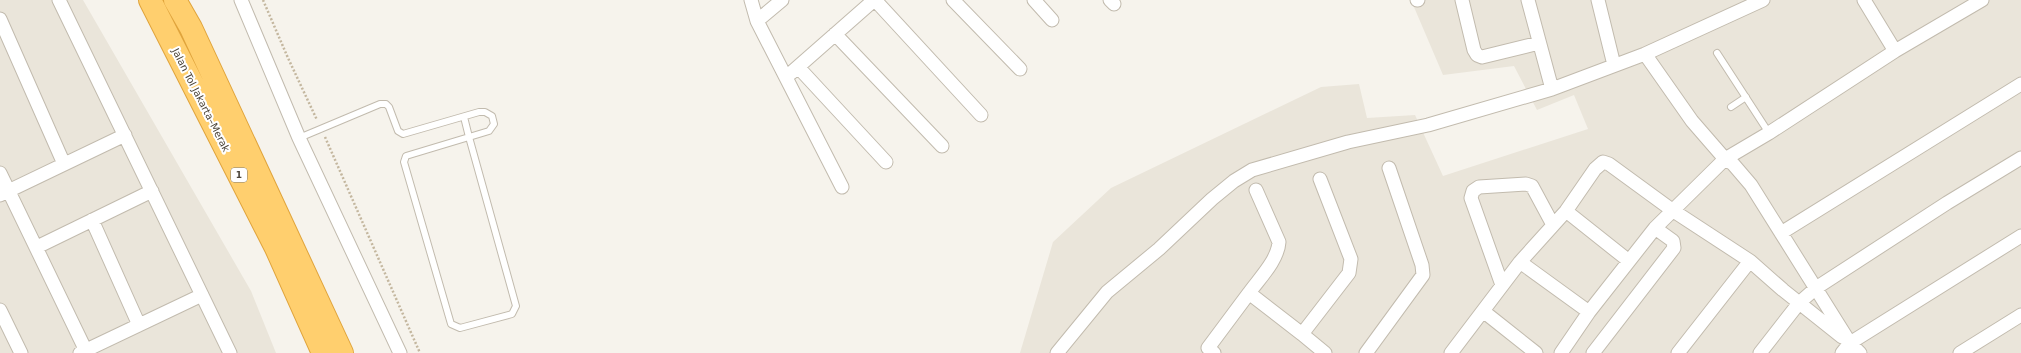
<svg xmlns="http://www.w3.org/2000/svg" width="2021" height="353" font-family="'DejaVu Sans',sans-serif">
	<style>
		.residential { fill: #eae5da }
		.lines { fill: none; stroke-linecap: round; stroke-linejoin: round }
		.lane-casing { stroke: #c2bbae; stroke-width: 8 }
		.street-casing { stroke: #c2bbae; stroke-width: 15 }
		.highway-casing { stroke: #e0a43c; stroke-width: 24 }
		.path { stroke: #c4b79f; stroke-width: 2.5; stroke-dasharray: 2 2; stroke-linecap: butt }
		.lane { stroke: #fff; stroke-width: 6 }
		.street { stroke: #fff; stroke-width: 13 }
		.highway { stroke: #ffcf6e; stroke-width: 22 }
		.labels { text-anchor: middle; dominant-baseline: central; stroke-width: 4; stroke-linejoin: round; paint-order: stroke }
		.shield { fill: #fff; stroke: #817c74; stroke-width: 1 }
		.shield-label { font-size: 9px; font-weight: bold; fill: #4b4439 }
		.street-label { font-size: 10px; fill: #4b4439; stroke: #fff }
	</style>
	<rect width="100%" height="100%" fill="#f6f3ec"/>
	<!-- residential -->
	<path class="residential" d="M0,0H83L251,291L276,353H0Z
		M1411,0H2021V353H1020L1053,242L1111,188L1321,87L1359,84L1367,118L1415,115L1443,176L1588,129L1574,95L1537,110L1514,66L1443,75Z"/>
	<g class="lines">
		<!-- lane casing -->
		<g class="lane-casing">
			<path id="lane" d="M1717,53L1769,133
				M1731,107L1746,97
				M299,138L380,104H386L389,107L398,131L403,134L479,112H485L492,116L494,124L489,131L406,156L404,162L451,324L460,328L512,314L516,306L469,137L464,117"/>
		</g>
		<!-- street casing -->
		<g class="street-casing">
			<path id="street" d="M59,0L230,353
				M241,0L299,138L400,353
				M751,0L757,21L842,187
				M875,0L981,115
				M953,0L1020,69
				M1034,0L1052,20
				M1110,0L1114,4
				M1417,0H1418
				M1462,0L1474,50L1477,55L1482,57L1539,43
				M1528,0L1552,89
				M1598,0L1614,65
				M1864,0L1895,51
				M0,19L64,164
				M757,21L782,0
				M835,34L942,146
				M1645,54L1763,0
				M798,67L886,162
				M791,73L874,0
				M0,173L87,353
				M1320,179L1351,259L1349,273L1302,334L1325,353
				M1256,190L1279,242C1278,260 1259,279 1249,293L1302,334
				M0,195L125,135
				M1566,211L1629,261
				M92,220L139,325
				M1781,233L2021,84
				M37,247L152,191
				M1520,262L1589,312
				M1502,285L1471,198L1473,191L1479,187L1526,184L1532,186L1553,225
				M0,310L21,353
				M1483,311L1536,353
				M80,353L202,295
				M1057,353L1107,292L1159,249L1212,199L1234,181L1252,170L1348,142L1428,125L1552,89L1645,54L1692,121L1725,159L1733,164L1751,185L1850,343L1860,353
				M1214,353L1208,348L1249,293
				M1366,353L1423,275L1422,265L1389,168
				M1451,353L1520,262L1566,211L1595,169L1603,162L1609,164L1672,210L1750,261L1783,290L1842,337
				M1561,353L1589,312L1655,228L1725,159L1769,133L1895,51L1982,0
				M1593,353L1674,248L1673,241L1655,228
				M1678,353L1750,261
				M1760,353L1799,303L1816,288L1947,203L2021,158
				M1842,353L1850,343L2021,236
				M1960,353L2021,315"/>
		</g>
		<!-- highway casing -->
		<g class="highway-casing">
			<path id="highway" d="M150,0L276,248L323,353
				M175,0L191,28L342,353"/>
		</g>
		<!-- path -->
		<path class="path" d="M263,0L288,58L317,120
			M325,137L420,353"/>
		<!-- lane -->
		<use href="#lane" class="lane"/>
		<!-- street -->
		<use href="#street" class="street"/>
		<!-- highway -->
		<use href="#highway" class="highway"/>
	</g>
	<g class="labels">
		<!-- shield labels -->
		<rect class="shield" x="231" y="168" width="16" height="14" rx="3"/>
		<g class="shield-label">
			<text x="239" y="175">1</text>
		</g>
		<!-- street labels -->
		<g class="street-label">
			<text transform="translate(201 100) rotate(63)">Jalan Tol Jakarta–Merak</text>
		</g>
	</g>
</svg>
